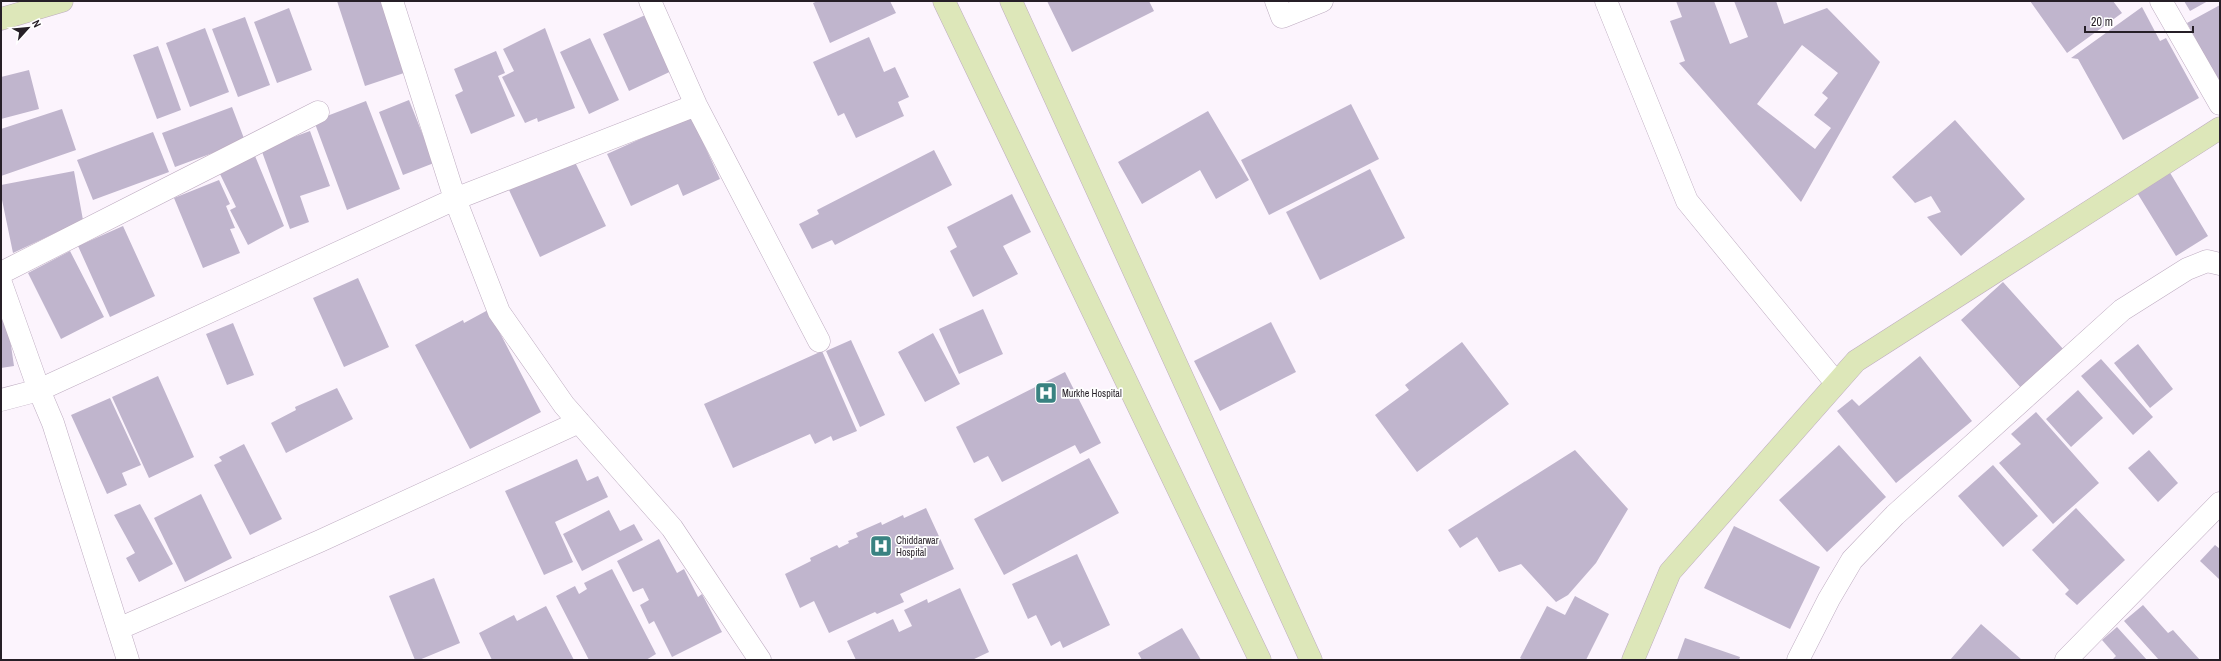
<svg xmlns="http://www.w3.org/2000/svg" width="2221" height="661" font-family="'Archivo Narrow',sans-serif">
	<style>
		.building { fill: #c0b5cd; fill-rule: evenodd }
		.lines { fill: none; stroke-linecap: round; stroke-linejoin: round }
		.minor-casing { stroke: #beacc1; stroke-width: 23 }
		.secondary-casing { stroke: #beacc1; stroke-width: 23 }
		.minor { stroke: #fff; stroke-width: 22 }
		.secondary { stroke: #dde7b9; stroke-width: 22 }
		.labels { text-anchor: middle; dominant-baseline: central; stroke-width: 3.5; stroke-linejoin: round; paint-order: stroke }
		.poi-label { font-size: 10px; fill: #261f27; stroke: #fff; text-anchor: start }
	</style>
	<rect width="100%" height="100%" fill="#fcf4fd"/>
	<!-- building -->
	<path class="building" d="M337,1H388L410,71L365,86Z
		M818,1H890L896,13L830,43L813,3Z
		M1047,1H1149L1154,11L1072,52Z
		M1676,1H1714L1730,44L1748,37L1734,1H1776L1784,24L1827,8L1880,62L1801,202L1679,63L1685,61L1670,21L1682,17ZM1802,45L1838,73L1822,93L1828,98L1814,115L1831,128L1815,149L1757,104Z
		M2030,1H2113L2122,13L2067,53Z
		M2184,1H2208L2190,11Z
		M2220,5V85L2187,23Z
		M2142,7L2160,41L2166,38L2199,98L2123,140L2078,59L2071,58Z
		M289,8L312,70L277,83L254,22Z
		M652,12L678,68L629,91L603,34Z
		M245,17L270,85L238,97L212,29Z
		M205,28L229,92L190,107L166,43Z
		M545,28L575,108L538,122L537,118L525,123L502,77L514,71L503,49Z
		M869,37L884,72L895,67L909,97L898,102L904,116L856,138L844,113L838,116L813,62Z
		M590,38L619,100L589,114L560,52Z
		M158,46L181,110L157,119L133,55Z
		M496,51L505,73L498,76L515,116L471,134L455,95L463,91L454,69Z
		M29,70L39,109L1,119V77Z
		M409,100L434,163L403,175L379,112Z
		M366,101L400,189L347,210L314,121Z
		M1351,104L1379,159L1269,215L1241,160Z
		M232,107L245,141L175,167L162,133Z
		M62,109L76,150L1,176V129Z
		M1208,111L1249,180L1216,199L1200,170L1142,204L1118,162Z
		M691,116L720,179L683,196L678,184L631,206L607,154Z
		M1955,120L2025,199L1961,256L1927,217L1941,212L1931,196L1915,203L1892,177Z
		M310,131L330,186L300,196L309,222L290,229L261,149Z
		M153,132L169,172L93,200L77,160Z
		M934,150L952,185L835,245L832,240L812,249L799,224L819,214L817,210Z
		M255,156L284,226L248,245L230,210L236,207L220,174Z
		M574,160L606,226L540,257L509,190Z
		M1370,169L1405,238L1320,280L1286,212Z
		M74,171L83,220L13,253L1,195V185Z
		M2169,171L2208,236L2176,256L2136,191Z
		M219,180L230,204L226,206L235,228L230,229L240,253L203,268L174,198Z
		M1012,194L1031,232L1003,246L1018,274L973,297L950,251L957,247L947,227Z
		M123,226L155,296L110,317L78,246Z
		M70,251L104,317L61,339L28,273Z
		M358,278L389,347L344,367L313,298Z
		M2003,282L2064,350L2021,388L1961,320Z
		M5,304L14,366L1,368V305Z
		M983,309L1003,354L959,374L939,329Z
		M488,310L541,412L470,449L415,345L463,320L464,323Z
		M1271,322L1296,372L1220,411L1194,361Z
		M233,323L254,375L227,385L206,334Z
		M933,333L960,384L925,402L898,352Z
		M851,340L885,415L860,427L826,351Z
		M1462,342L1509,404L1417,472L1375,415L1409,390L1405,385Z
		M2138,344L2173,389L2150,408L2114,363Z
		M822,351L857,431L833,441L831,436L815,444L810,434L733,468L704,404Z
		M1920,356L1972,421L1896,483L1837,411L1852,399L1859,406Z
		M2101,359L2153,417L2133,435L2081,376Z
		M1065,372L1101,443L1080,454L1075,445L1002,482L988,456L974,463L956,427Z
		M158,376L194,457L149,478L112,397Z
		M337,388L353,419L286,453L271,423L296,410L295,407Z
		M2078,390L2103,418L2071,447L2046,419Z
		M110,398L141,465L122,473L127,485L107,494L71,415Z
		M2036,412L2099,483L2053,524L1999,463L2021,444L2011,434Z
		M244,444L282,519L250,535L214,465L222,461L219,457Z
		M1839,445L1886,497L1827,552L1779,500Z
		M1575,450L1628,509L1596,563L1568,595L1556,602L1521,564L1499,572L1477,537L1460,548L1448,530Z
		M2149,450L2178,483L2158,502L2128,468Z
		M1089,458L1119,513L1004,575L974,519Z
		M577,459L587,481L598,476L608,497L555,522L573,562L544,575L505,491Z
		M1993,465L2038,516L2003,547L1958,496Z
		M201,494L232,558L185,582L154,518Z
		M140,504L173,564L139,582L126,558L135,553L114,515Z
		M926,508L954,569L900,594L904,602L877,614L875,612L829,633L814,601L800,608L785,574L811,561L810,558L837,545L839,548L849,543L848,541L858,537L856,533L881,522L882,525L903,515L904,518Z
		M2076,508L2125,560L2077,605L2065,594L2069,590L2032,550Z
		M609,510L620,531L634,524L643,540L582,571L563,534Z
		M1734,526L1820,567L1790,629L1704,588Z
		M659,539L677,573L684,569L698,597L702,594L722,632L672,657L654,621L649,624L640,605L649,600L643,588L633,592L617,561Z
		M2215,545L2220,549V580L2200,561Z
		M1077,554L1110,625L1063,648L1060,641L1051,646L1036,615L1028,619L1012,584Z
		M612,569L656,654L646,660H589L556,596L575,586L579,594L587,589L584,583Z
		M434,578L460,643L419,660H415L389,596Z
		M960,588L989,652L972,660H856L847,641L893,619L899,632L912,626L904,610L927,599L928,603Z
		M1575,596L1609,614L1586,660H1523L1520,658L1547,606L1565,615Z
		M2143,605L2168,633L2173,630L2200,660H2159L2124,621Z
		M546,606L574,660H492L479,633L514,615L517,621Z
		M1981,624L2022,660H1950Z
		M2117,627L2147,660H2112L2116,656L2102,640Z
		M1182,628L1201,660H1142L1138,653Z
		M1685,638L1740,657L1739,660H1677Z"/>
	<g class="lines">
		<!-- minor casing -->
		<g class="minor-casing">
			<path id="minor" d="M392,1L455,199L499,312L564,405L672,528L760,660
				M650,1L696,105L819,341
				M1276,1L1282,17L1322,1
				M1606,1L1687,201L1836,383
				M2161,1L2220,104
				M1,273L318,112
				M1,283L39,390L53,423L128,660
				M1,400L39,390L455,199L696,105
				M118,629L320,541L579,422
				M1798,660L1829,599L1852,560L1895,515L2122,310L2187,269L2207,261L2220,264
				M2066,660L2220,503"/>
		</g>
		<!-- secondary casing -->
		<g class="secondary-casing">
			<path id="secondary" d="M944,1L1260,660
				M1011,1L1311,660
				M1,19L62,1
				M1633,660L1670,572L1856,361L2220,128"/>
		</g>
		<!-- minor -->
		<use href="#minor" class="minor"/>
		<!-- secondary -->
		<use href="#secondary" class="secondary"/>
	</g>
	<!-- icons -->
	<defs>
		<g id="hospital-square" transform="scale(1.15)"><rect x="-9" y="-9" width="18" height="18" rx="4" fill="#398281" stroke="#fff"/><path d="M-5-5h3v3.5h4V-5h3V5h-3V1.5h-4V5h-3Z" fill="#fff"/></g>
	</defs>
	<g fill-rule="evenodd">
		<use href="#hospital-square" x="1046" y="393"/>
		<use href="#hospital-square" x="881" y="546"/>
	</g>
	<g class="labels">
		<!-- poi labels -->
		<g class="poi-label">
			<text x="1062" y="393">Murkhe Hospital</text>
			<text x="896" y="540">Chiddarwar<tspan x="896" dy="12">Hospital</tspan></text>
		</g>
	</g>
	<!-- border -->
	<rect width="2221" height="661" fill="none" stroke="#261f27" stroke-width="4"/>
	<!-- north arrow -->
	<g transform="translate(28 28) rotate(63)" stroke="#ffffff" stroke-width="3" paint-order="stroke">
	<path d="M0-3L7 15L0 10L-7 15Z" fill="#261f27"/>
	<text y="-6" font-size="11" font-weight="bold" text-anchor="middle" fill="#261f27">N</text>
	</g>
	<!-- scale -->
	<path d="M2085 26v6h108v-6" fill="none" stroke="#261f27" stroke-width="2"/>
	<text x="2091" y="26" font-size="12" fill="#261f27" stroke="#ffffff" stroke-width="3" paint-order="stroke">20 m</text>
</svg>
